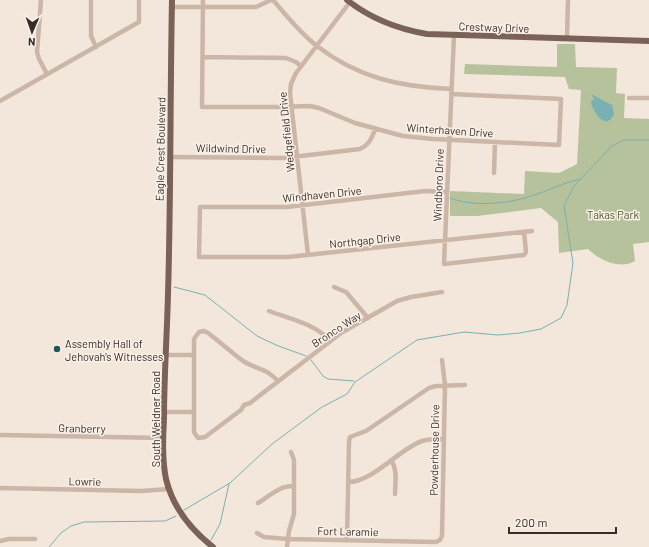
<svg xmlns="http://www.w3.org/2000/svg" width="649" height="547" font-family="Barlow,sans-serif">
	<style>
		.green { fill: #b6c29b }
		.water { fill: #79b0b1 }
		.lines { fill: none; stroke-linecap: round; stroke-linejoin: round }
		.stream { stroke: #79b0b1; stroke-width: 1 }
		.minor { stroke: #cbb6a7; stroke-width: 4.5 }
		.major { stroke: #7a6258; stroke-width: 6 }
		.poi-dot { fill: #1c585a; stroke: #faf1e8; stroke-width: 1.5 }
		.labels { text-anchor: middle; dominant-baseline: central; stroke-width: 3; stroke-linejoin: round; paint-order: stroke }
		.street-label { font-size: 11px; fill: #372c28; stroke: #faf1e8 }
		.park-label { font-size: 11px; fill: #48562a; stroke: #faf1e8 }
		.poi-label { font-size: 11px; fill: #372c28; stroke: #faf1e8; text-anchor: start }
	</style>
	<rect width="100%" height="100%" fill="#f3e7db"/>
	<!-- green -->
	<path class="green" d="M557,44H575L576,67L617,68L616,93L625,94L624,118L649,119V242L633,244L635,261C620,270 599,260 588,249L559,253L558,222L541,208L477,216H450V191L524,194L525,171L559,173L577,164L581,90L569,89L565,77L464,74L465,64L557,67Z"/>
	<!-- water -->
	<path class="water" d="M591,94L612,105L614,114C606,132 593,112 591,102L594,99Z"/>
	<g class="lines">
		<!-- stream -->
		<path class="stream" d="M450,198C472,207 505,204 528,197C546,192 562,183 580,179
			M174,287L205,295L257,336L276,345L306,356
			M311,360L323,376L328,379L354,381
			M184,510L230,483L272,444L322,407L347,394L355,382L417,340L464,332L498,335L520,333L541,329L561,318L567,305L573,263L564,206L574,186L612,146L624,140H649
			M211,540L220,524L229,484
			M49,547L61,533L71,526L84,522L165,521L176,516"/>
		<!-- minor -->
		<path class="minor" d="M41,0L37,52L39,59L47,74
			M91,0V36L96,47
			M203,0L202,107H278L310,106L319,108L355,123L403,136L433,139L559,145L561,99L451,94
			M273,0C287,16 300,33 317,46C358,78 401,87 451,89
			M172,7H256L271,0
			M454,35L444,264L524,255L526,252L524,232
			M567,39L568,0
			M203,57L286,58L296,62L301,66
			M629,98H649
			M0,101L139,22V0
			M170,157L284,158L360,149C369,145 372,138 375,129
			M494,173L495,142
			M447,192L425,191L287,207H200L199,257H288L532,231
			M308,255L290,93L291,84L296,73L350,2
			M334,287L346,292L368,318
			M269,311C290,319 316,324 330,341
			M165,355H194
			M278,381C265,367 257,370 243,361C231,352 220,342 208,333L204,331L199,332L194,339V432L198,438L205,437L241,410L244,405L250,403L341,333L397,301L411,297L442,292
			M164,412H193
			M0,435L163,438
			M391,460C398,470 395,483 395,494
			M348,482C373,482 399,449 422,441C428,439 436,439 443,439
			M0,488L141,491L169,489
			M258,503C269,496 281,485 294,486
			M257,533L264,537L287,539L436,542L440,540L442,536L445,385L442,360
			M347,540L349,442L350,437L366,431L429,388L436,386L465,385
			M0,541L9,539H35
			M287,547L289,531L294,514V460L291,452"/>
		<!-- major -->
		<path class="major" d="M172,0C170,98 171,196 168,294C167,335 164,377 164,418C163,438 162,459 166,479C173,508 190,529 213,547
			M347,0C371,19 397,29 427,34L649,41"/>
	</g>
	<!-- markers -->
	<circle class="poi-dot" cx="57" cy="349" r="4"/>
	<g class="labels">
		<!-- street labels -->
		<g class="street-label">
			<text transform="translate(494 27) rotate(2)">Crestway Drive</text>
			<text transform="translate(450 130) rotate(4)">Winterhaven Drive</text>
			<text transform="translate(286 132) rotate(-96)">Wedgefield Drive</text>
			<text transform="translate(231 148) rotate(1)">Wildwind Drive</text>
			<text transform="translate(160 149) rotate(-89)">Eagle Crest Boulevard</text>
			<text transform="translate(438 185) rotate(-88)">Windboro Drive</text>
			<text transform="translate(322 194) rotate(-6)">Windhaven Drive</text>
			<text transform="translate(365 240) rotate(-6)">Northgap Drive</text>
			<text transform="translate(336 329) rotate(-33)">Bronco Way</text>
			<text transform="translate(155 419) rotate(-90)">South Weidner Road</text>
			<text transform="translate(82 428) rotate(1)">Granberry</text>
			<text transform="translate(434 450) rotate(-89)">Powderhouse Drive</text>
			<text transform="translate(85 481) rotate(1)">Lowrie</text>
			<text transform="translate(348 531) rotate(1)">Fort Laramie</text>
		</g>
		<!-- park labels -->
		<g class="park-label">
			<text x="613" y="214">Takas Park</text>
		</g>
		<!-- poi labels -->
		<g class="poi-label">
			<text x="65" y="343">Assembly Hall of<tspan x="65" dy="13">Jehovah's Witnesses</tspan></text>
		</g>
	</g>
	<!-- north arrow -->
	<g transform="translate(32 32) rotate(182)" stroke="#faf1e8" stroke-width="3" paint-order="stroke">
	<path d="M0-3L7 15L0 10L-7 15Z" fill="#372c28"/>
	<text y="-6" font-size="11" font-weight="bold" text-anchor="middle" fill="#372c28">N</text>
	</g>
	<!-- scale -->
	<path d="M509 527v6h107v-6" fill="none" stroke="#372c28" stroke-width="2"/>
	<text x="515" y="527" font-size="12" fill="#372c28" stroke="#faf1e8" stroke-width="3" paint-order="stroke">200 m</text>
</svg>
